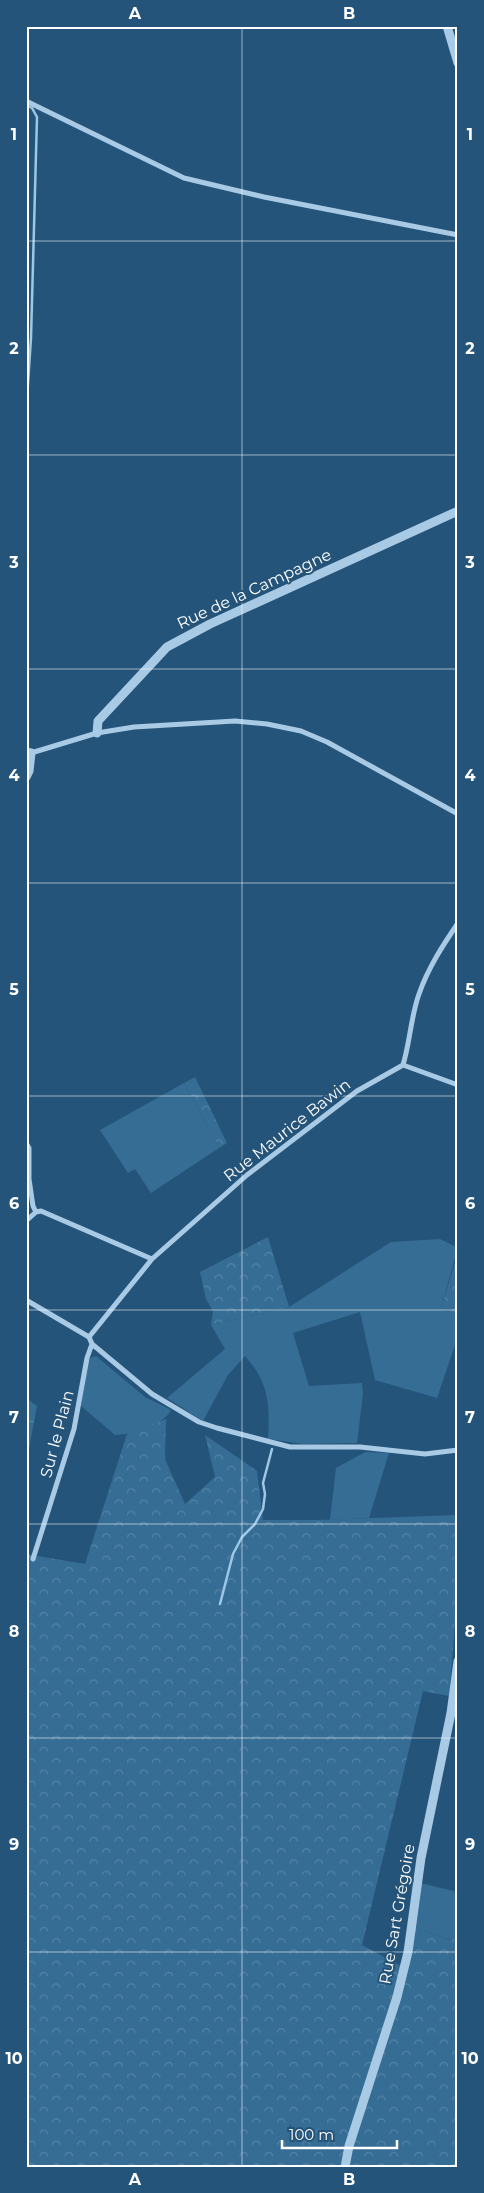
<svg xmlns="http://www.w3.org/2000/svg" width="484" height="2193" font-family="Montserrat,sans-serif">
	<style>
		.green { fill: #366d95 }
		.forest { fill: url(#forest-crowns) }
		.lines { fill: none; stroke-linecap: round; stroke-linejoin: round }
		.stream { stroke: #9cc7e5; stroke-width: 2.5 }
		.minor { stroke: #a8cae4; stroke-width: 5 }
		.tertiary { stroke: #a8cae4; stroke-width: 9 }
		.grid { fill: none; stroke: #fff; stroke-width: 1; stroke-opacity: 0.55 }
		.labels { text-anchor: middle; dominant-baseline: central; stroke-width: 4; stroke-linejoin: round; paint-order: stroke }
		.street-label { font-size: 16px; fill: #fff; stroke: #25547a }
		.neatline { fill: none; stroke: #fff; stroke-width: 2 }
		.grid-label { font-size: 16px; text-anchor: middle; font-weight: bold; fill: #fff }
	</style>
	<defs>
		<pattern id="forest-crowns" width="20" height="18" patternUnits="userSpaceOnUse" patternTransform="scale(1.25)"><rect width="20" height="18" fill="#366d95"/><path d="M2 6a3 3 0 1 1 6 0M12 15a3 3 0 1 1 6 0" fill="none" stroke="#5483a5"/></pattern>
	</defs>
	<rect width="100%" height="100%" fill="#25547a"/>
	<!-- green -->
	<path class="green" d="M184,1083L219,1148L151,1193L135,1169L128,1173L100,1130Z
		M440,1239L458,1248L441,1308L458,1316V1336L437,1398L375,1380L360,1312L293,1333L309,1386L362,1383L363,1394L357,1443L304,1444L268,1439C270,1404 269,1383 245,1356L228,1375L203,1421L167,1398L225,1349L211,1325L289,1307L391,1242Z
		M96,1356L145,1397L171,1410C162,1426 133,1434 115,1435L81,1406L85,1371L90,1358Z
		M365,1452L389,1453L369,1518L330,1520L336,1468Z
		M420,1883L458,1892V1919L451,1940L415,1928Z"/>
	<!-- forest -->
	<path class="forest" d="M195,1077L227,1143L219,1148L184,1083Z
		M268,1237L289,1307L211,1325L213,1311L206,1299L200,1272Z
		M458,1253V1316L441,1308Z
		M26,1398L37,1406L26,1464Z
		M166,1419L165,1459L185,1504L215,1477L205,1435L257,1471L263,1520H318L458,1515V1589L449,1696L423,1691L362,1945L401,1966L415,1928L450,1940L458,1919V2167H26V1554L85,1564L127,1434Z"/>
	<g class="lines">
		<!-- stream -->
		<path class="stream" d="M26,105L32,108L37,117L31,338L26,414
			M26,740L27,742
			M220,1604L233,1554L242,1537L255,1524L263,1509L265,1494L263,1483L272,1449"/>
		<!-- minor -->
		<path class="minor" d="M26,101L184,178L264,197L458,235
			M31,753L97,733L134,727L235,721L267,724L301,731L327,742L458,814
			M403,1065L458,1085
			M26,1143L29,1148V1179L33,1206L36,1212
			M26,1221L36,1212L41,1211L152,1259
			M26,1300L89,1337L92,1344L152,1394L199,1422L217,1428L290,1447H360L425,1454L458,1450
			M89,1337L152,1259L247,1175L357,1091L403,1065C410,1042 411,1016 419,994C428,968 443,945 458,923
			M33,1559L74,1429L87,1358L92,1344"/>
		<!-- tertiary -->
		<path class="tertiary" d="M447,26L458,63
			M97,733L98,721L167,647L210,624L458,511
			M26,752L31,753L29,771L26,777
			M345,2167L349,2146L397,1997L408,1952L421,1858L451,1713L458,1661"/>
	</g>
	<!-- grid -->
	<path class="grid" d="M242,26V2167M26,241H458M26,455H458M26,669H458M26,883H458M26,1096H458M26,1310H458M26,1524H458M26,1738H458M26,1952H458"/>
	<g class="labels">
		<!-- street labels -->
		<g class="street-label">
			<text transform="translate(254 589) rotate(-25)">Rue de la Campagne</text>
			<text transform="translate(287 1130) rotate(-38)">Rue Maurice Bawin</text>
			<text transform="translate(57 1434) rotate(-75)">Sur le Plain</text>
			<text transform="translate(397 1914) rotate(-80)">Rue Sart Grégoire</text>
		</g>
	</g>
	<!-- border -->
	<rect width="484" height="2193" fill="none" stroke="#25547a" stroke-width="55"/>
	<!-- scale -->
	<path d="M282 2140v8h115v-8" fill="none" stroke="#ffffff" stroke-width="2.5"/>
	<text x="289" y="2140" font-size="15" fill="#ffffff" stroke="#25547a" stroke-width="4" paint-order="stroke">100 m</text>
	<rect x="28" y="28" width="428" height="2138" class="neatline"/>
	<g class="grid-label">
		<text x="135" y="19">A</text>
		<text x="349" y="19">B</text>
		<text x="14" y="140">1</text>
		<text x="470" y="140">1</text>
		<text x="14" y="354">2</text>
		<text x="470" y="354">2</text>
		<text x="14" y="568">3</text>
		<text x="470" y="568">3</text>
		<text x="14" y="781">4</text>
		<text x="470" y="781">4</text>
		<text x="14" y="995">5</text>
		<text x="470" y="995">5</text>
		<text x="14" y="1209">6</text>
		<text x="470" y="1209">6</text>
		<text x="14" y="1423">7</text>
		<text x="470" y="1423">7</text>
		<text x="14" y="1637">8</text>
		<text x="470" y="1637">8</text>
		<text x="14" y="1850">9</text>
		<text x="470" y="1850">9</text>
		<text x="14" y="2064">10</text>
		<text x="470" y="2064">10</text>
		<text x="135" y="2185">A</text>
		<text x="349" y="2185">B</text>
	</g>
</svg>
